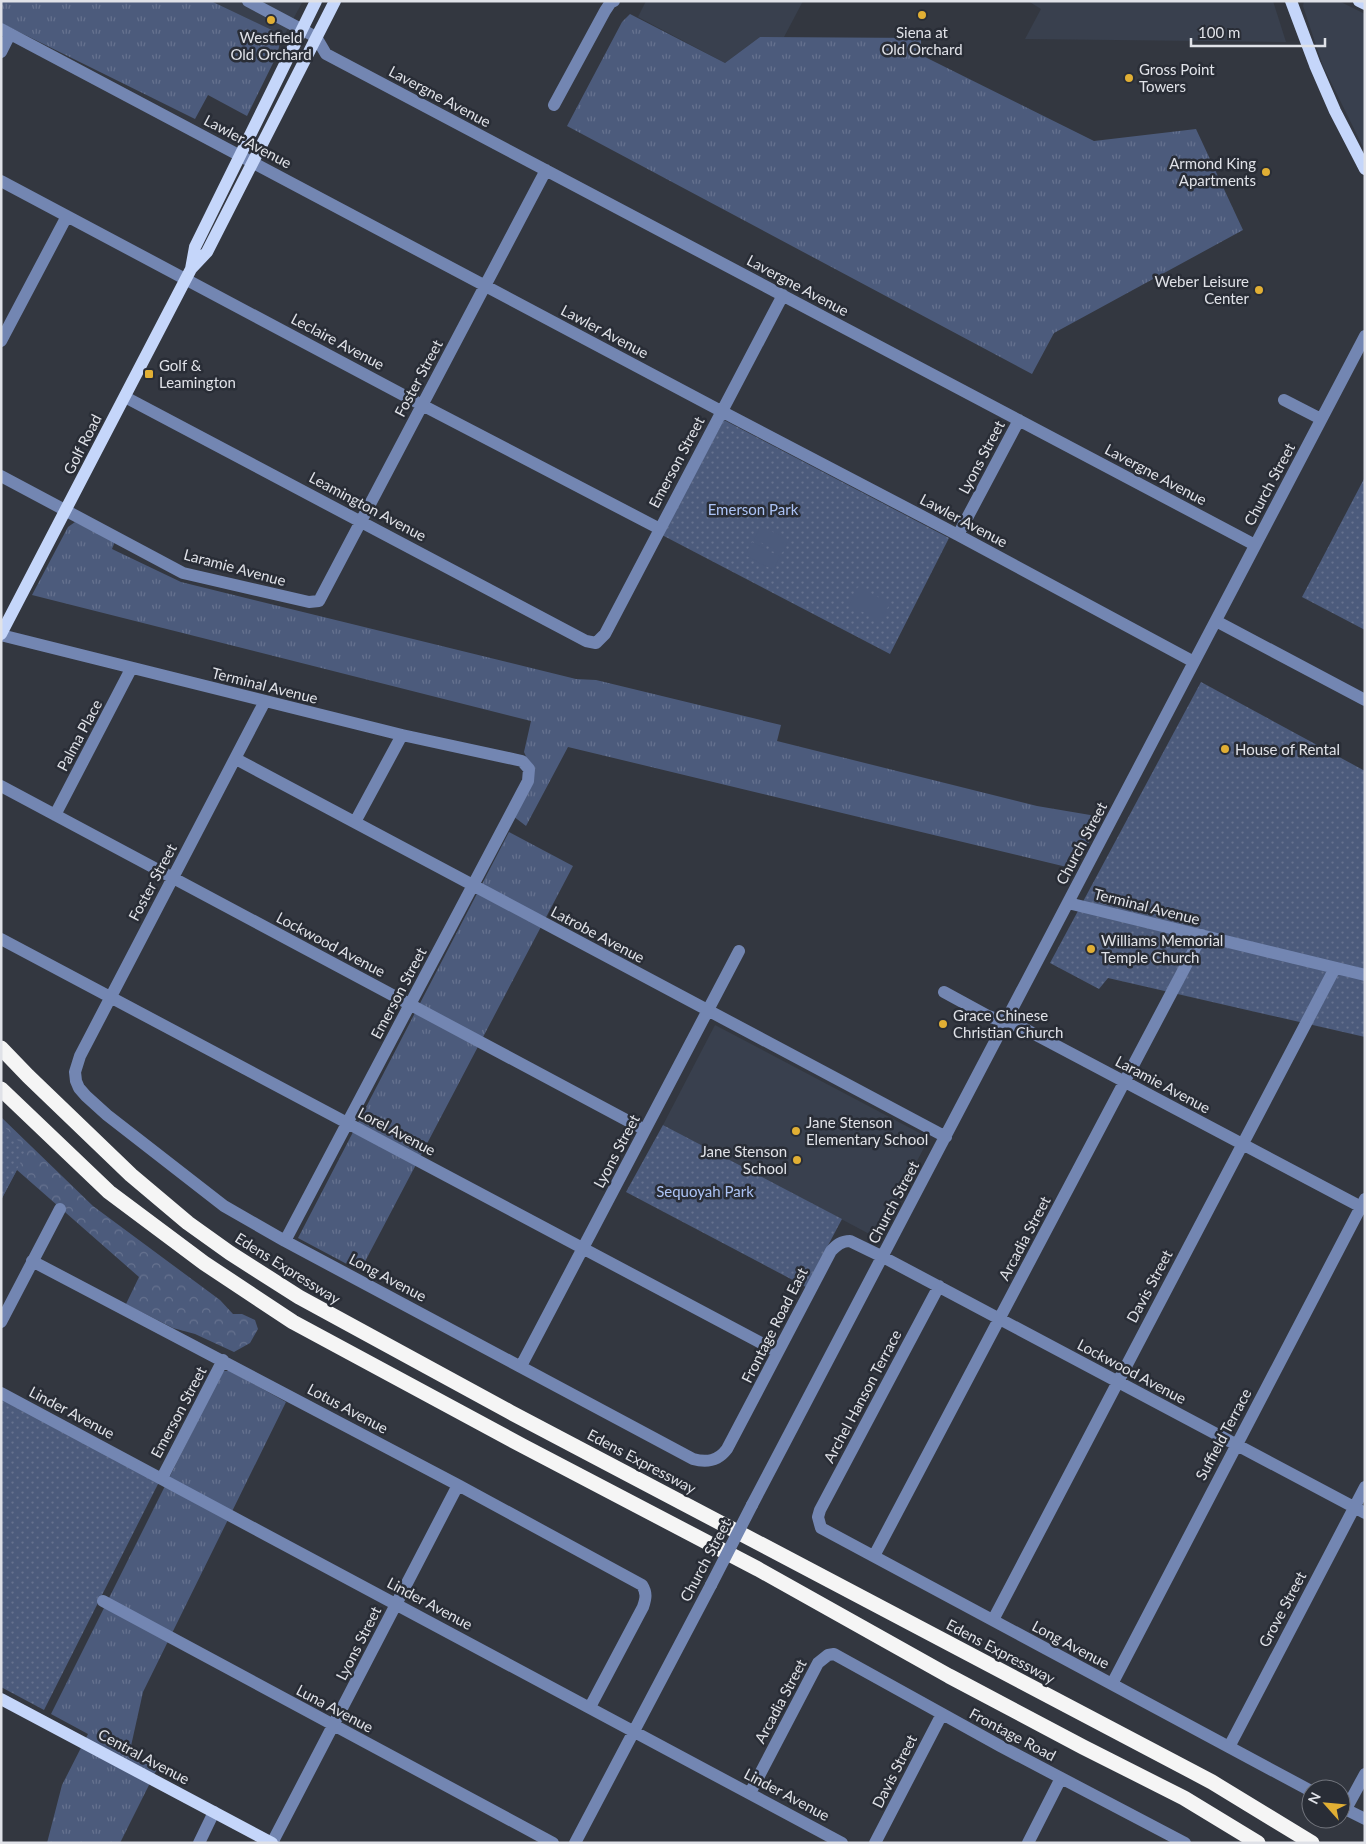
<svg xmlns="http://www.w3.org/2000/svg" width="1366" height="1844" font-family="Lato,sans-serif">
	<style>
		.built { fill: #39404e }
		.grass { fill: url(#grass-tufts) }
		.forest { fill: url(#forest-crowns) }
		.park { fill: url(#park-dots) }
		.garden { fill: #4c5b7c }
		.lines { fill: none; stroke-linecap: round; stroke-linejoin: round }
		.minor { stroke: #7386b2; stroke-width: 12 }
		.major { stroke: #c5d6fa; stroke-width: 12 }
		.highway { stroke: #f5f5f5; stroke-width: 15 }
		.minor-bridge { stroke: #7386b2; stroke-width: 12 }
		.poi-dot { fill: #e1af34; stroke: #292d36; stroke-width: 2 }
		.labels { text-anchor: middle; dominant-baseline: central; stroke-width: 5; stroke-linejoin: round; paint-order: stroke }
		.poi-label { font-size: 15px; fill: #e0e2e8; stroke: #292d36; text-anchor: start }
		.street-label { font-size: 15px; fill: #e0e2e8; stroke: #292d36 }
		.park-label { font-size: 15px; fill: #acc3f5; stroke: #292d36 }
	</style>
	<defs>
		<pattern id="grass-tufts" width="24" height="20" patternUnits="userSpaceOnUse" patternTransform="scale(1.25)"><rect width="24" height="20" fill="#4c5b7c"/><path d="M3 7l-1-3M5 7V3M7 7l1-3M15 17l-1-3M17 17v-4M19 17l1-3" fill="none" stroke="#66728f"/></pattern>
		<pattern id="forest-crowns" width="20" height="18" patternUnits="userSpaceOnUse" patternTransform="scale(1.25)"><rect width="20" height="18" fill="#4c5b7c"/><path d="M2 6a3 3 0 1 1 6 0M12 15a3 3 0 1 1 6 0" fill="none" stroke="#66728f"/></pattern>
		<pattern id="park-dots" width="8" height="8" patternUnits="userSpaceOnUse" patternTransform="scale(1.25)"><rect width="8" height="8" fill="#4c5b7c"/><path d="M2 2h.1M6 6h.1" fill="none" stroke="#66728f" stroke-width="1.8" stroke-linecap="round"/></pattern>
	</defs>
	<rect width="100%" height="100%" fill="#333740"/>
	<!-- built -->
	<path class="built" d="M211,1H303L280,43L277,33Z
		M646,1H803L784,37H760L725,63L638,17Z
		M1028,1H1273L1286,42L1025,39L1041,9Z
		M1304,1H1339L1365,14V151L1323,66L1303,6Z
		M715,1025L929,1138L877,1238L663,1125Z"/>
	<!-- grass -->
	<path class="grass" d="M1,1H211L278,33L280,43L277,55L247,116L208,95L195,119L1,23Z
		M630,14L725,63L760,37L921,38V55L1094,141L1196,129L1243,230L1054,333L1032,374L567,126L622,22Z
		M75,522L115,541L112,549L181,582L576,679L596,680L781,725L777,741L1037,806L1102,817L1075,869L568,747L526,826L513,816L534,774L524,752L531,721L32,595L68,527Z
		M509,832L573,866L360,1271L298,1238Z
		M224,1371H230L286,1402L143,1692L129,1755L157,1769L120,1843H47L62,1785L88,1734L51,1714L220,1376Z"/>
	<!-- forest -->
	<path class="forest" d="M1,1117L93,1206L220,1300L233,1314H242L255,1320L258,1329L250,1343L234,1352L195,1334L173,1328L126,1304L139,1277L17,1170L1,1200Z"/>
	<!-- park -->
	<path class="park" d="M724,420L949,538L890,654L662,535Z
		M1365,477V630L1302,597Z
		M1201,682L1365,771V1037L1108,978L1099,989L1050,963Z
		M1,1123L27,1150L1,1200Z
		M663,1125L842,1219L806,1287L626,1192Z
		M1,1396L159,1482L44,1710L1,1687Z"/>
	<!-- garden -->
	<path class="garden" d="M761,526L789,540L782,553L754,539Z
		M752,542L780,557L773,570L745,555Z
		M858,587L890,603L881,621L849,605Z"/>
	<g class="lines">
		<!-- minor -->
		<path class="minor" d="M248,1L316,37L326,54L1255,545
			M1,29L721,411L958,535L1194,662
			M1,52L10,34
			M554,105L605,11L611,2L614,1
			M1,181L422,405L660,529
			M1,341L67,216
			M125,397L586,641L596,643L605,634L783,295
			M1284,400L1321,419
			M1,476L183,573L309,602L319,601L546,170
			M958,535L1019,420
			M1216,621L1365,700
			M1,635L402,735L522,761L529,769L528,781L285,1241
			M265,701L80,1056L75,1072L76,1081L79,1088L86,1096L107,1115L224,1206L285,1241L693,1459C707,1463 718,1461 727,1449L831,1251C837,1245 841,1241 850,1241L883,1257L1365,1513
			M236,759L946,1137
			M1,786L645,1130
			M55,815L131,669
			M355,822L402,735
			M1068,903L1365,975
			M1,939L778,1352
			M944,992L988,1016L1023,1028L1365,1209
			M32,1261L458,1485L642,1585C647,1593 646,1598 643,1607L590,1707
			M939,1286L820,1510L818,1517L821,1528L1311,1791
			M1,1322L60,1209
			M521,1366L739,951
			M1,1393L842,1843
			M162,1478L223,1360
			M752,1505L1365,336
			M874,1556L1202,935
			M103,1601L553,1843
			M993,1620L1335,968
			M1112,1684L1365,1199
			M1229,1747L1365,1487
			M750,1793L818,1663L828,1655L834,1654L1002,1747L1185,1843
			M1341,1807L1365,1819
			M1346,1809L1365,1774
			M199,1843L214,1812
			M272,1843L458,1485
			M575,1843L711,1585
			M875,1843L942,1714
			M1028,1843L1061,1778"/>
		<!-- major -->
		<path class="major" d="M1291,1L1315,65L1335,111L1365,169
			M1359,1L1365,4
			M191,269L195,247L316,1
			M1,634L191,269L207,252L335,1
			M1,1699L272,1843"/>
		<!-- highway -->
		<path class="highway" d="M1,1048L28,1076L131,1175L188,1223L230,1253L299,1297L510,1412L1212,1782L1312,1843
			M1,1089L109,1192L204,1263L293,1322L523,1446L758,1569L949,1676L1083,1747L1184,1798L1258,1843"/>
		<!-- minor-bridge -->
		<path class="minor-bridge" d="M711,1585L752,1505"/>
	</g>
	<!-- markers -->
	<g class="poi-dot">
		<circle cx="922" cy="15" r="5"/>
		<circle cx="271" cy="20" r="5"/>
		<circle cx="1129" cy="78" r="5"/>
		<circle cx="1266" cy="172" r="5"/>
		<circle cx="1259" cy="290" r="5"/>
		<rect x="144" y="369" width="10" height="10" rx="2.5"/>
		<circle cx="1225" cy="749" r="5"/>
		<circle cx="1091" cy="949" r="5"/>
		<circle cx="943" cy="1024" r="5"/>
		<circle cx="796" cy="1131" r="5"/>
		<circle cx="797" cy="1160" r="5"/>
	</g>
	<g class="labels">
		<!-- poi labels -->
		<g class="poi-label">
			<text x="922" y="32" text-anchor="middle">Siena at<tspan x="922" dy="17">Old Orchard</tspan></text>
			<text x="271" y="37" text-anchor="middle">Westfield<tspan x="271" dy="17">Old Orchard</tspan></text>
			<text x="1139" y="69">Gross Point<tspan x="1139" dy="17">Towers</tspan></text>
			<text x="1256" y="163" text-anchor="end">Armond King<tspan x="1256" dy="17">Apartments</tspan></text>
			<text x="1249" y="281" text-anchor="end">Weber Leisure<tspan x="1249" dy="17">Center</tspan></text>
			<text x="159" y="365">Golf &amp;<tspan x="159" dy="17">Leamington</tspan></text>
			<text x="1235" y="749">House of Rental</text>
			<text x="1101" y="940">Williams Memorial<tspan x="1101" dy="17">Temple Church</tspan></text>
			<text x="953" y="1015">Grace Chinese<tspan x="953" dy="17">Christian Church</tspan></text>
			<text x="806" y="1122">Jane Stenson<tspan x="806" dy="17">Elementary School</tspan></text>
			<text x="787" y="1151" text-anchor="end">Jane Stenson<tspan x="787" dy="17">School</tspan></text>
		</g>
		<!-- street labels -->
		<g class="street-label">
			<text transform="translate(440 96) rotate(28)">Lavergne Avenue</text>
			<text transform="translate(248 141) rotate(28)">Lawler Avenue</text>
			<text transform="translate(798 285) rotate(28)">Lavergne Avenue</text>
			<text transform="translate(605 331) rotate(28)">Lawler Avenue</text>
			<text transform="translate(338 341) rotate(28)">Leclaire Avenue</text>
			<text transform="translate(418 378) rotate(-62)">Foster Street</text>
			<text transform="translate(82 444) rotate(-63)">Golf Road</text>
			<text transform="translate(981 457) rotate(-62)">Lyons Street</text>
			<text transform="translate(676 462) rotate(-62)">Emerson Street</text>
			<text transform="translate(1156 474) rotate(28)">Lavergne Avenue</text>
			<text transform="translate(1269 484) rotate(-62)">Church Street</text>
			<text transform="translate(368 506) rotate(28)">Leamington Avenue</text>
			<text transform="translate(964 520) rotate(28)">Lawler Avenue</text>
			<text transform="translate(235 567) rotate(15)">Laramie Avenue</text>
			<text transform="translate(265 685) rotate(14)">Terminal Avenue</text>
			<text transform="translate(79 735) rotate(-62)">Palma Place</text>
			<text transform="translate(1081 843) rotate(-62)">Church Street</text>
			<text transform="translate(152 882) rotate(-62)">Foster Street</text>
			<text transform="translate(1147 906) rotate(14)">Terminal Avenue</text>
			<text transform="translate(598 934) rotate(28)">Latrobe Avenue</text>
			<text transform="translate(331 944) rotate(28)">Lockwood Avenue</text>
			<text transform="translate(398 993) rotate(-62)">Emerson Street</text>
			<text transform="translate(1163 1084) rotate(28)">Laramie Avenue</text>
			<text transform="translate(397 1131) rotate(28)">Lorel Avenue</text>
			<text transform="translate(616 1151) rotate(-62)">Lyons Street</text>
			<text transform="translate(893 1202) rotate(-62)">Church Street</text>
			<text transform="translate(1024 1238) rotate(-62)">Arcadia Street</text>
			<text transform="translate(288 1268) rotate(32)">Edens Expressway</text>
			<text transform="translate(388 1277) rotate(28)">Long Avenue</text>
			<text transform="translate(1149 1286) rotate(-62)">Davis Street</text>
			<text transform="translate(774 1325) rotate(-63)">Frontage Road East</text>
			<text transform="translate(1132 1371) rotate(28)">Lockwood Avenue</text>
			<text transform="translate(862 1396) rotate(-62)">Archel Hanson Terrace</text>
			<text transform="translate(348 1408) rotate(28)">Lotus Avenue</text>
			<text transform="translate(72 1412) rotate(28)">Linder Avenue</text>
			<text transform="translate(178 1412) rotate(-62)">Emerson Street</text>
			<text transform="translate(1223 1434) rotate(-62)">Suffield Terrace</text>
			<text transform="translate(642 1461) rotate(28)">Edens Expressway</text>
			<text transform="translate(705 1560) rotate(-62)">Church Street</text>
			<text transform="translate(430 1603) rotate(28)">Linder Avenue</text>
			<text transform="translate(1282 1609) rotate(-62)">Grove Street</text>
			<text transform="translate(358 1643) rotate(-63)">Lyons Street</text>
			<text transform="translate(1071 1644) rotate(28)">Long Avenue</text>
			<text transform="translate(1001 1651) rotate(28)">Edens Expressway</text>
			<text transform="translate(780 1701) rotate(-62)">Arcadia Street</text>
			<text transform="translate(335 1708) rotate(28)">Luna Avenue</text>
			<text transform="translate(1013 1734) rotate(28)">Frontage Road</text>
			<text transform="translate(144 1756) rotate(28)">Central Avenue</text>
			<text transform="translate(894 1771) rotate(-63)">Davis Street</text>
			<text transform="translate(787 1794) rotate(28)">Linder Avenue</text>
		</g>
		<!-- park labels -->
		<g class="park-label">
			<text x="753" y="509">Emerson Park</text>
			<text x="705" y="1191">Sequoyah Park</text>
		</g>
	</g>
	<!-- border -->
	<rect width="1366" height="1844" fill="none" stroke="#e0e2e8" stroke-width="5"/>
	<!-- north arrow -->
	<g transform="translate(1326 1804) rotate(297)"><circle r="24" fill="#292d36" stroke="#72757d"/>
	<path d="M0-4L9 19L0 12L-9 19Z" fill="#e1af34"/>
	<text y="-8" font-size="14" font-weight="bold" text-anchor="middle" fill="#e0e2e8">N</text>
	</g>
	<!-- scale -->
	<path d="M1191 38v8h134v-8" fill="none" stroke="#e0e2e8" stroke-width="2.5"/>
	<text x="1198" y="38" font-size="15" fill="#e0e2e8" stroke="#292d36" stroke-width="4" paint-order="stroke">100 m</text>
</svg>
